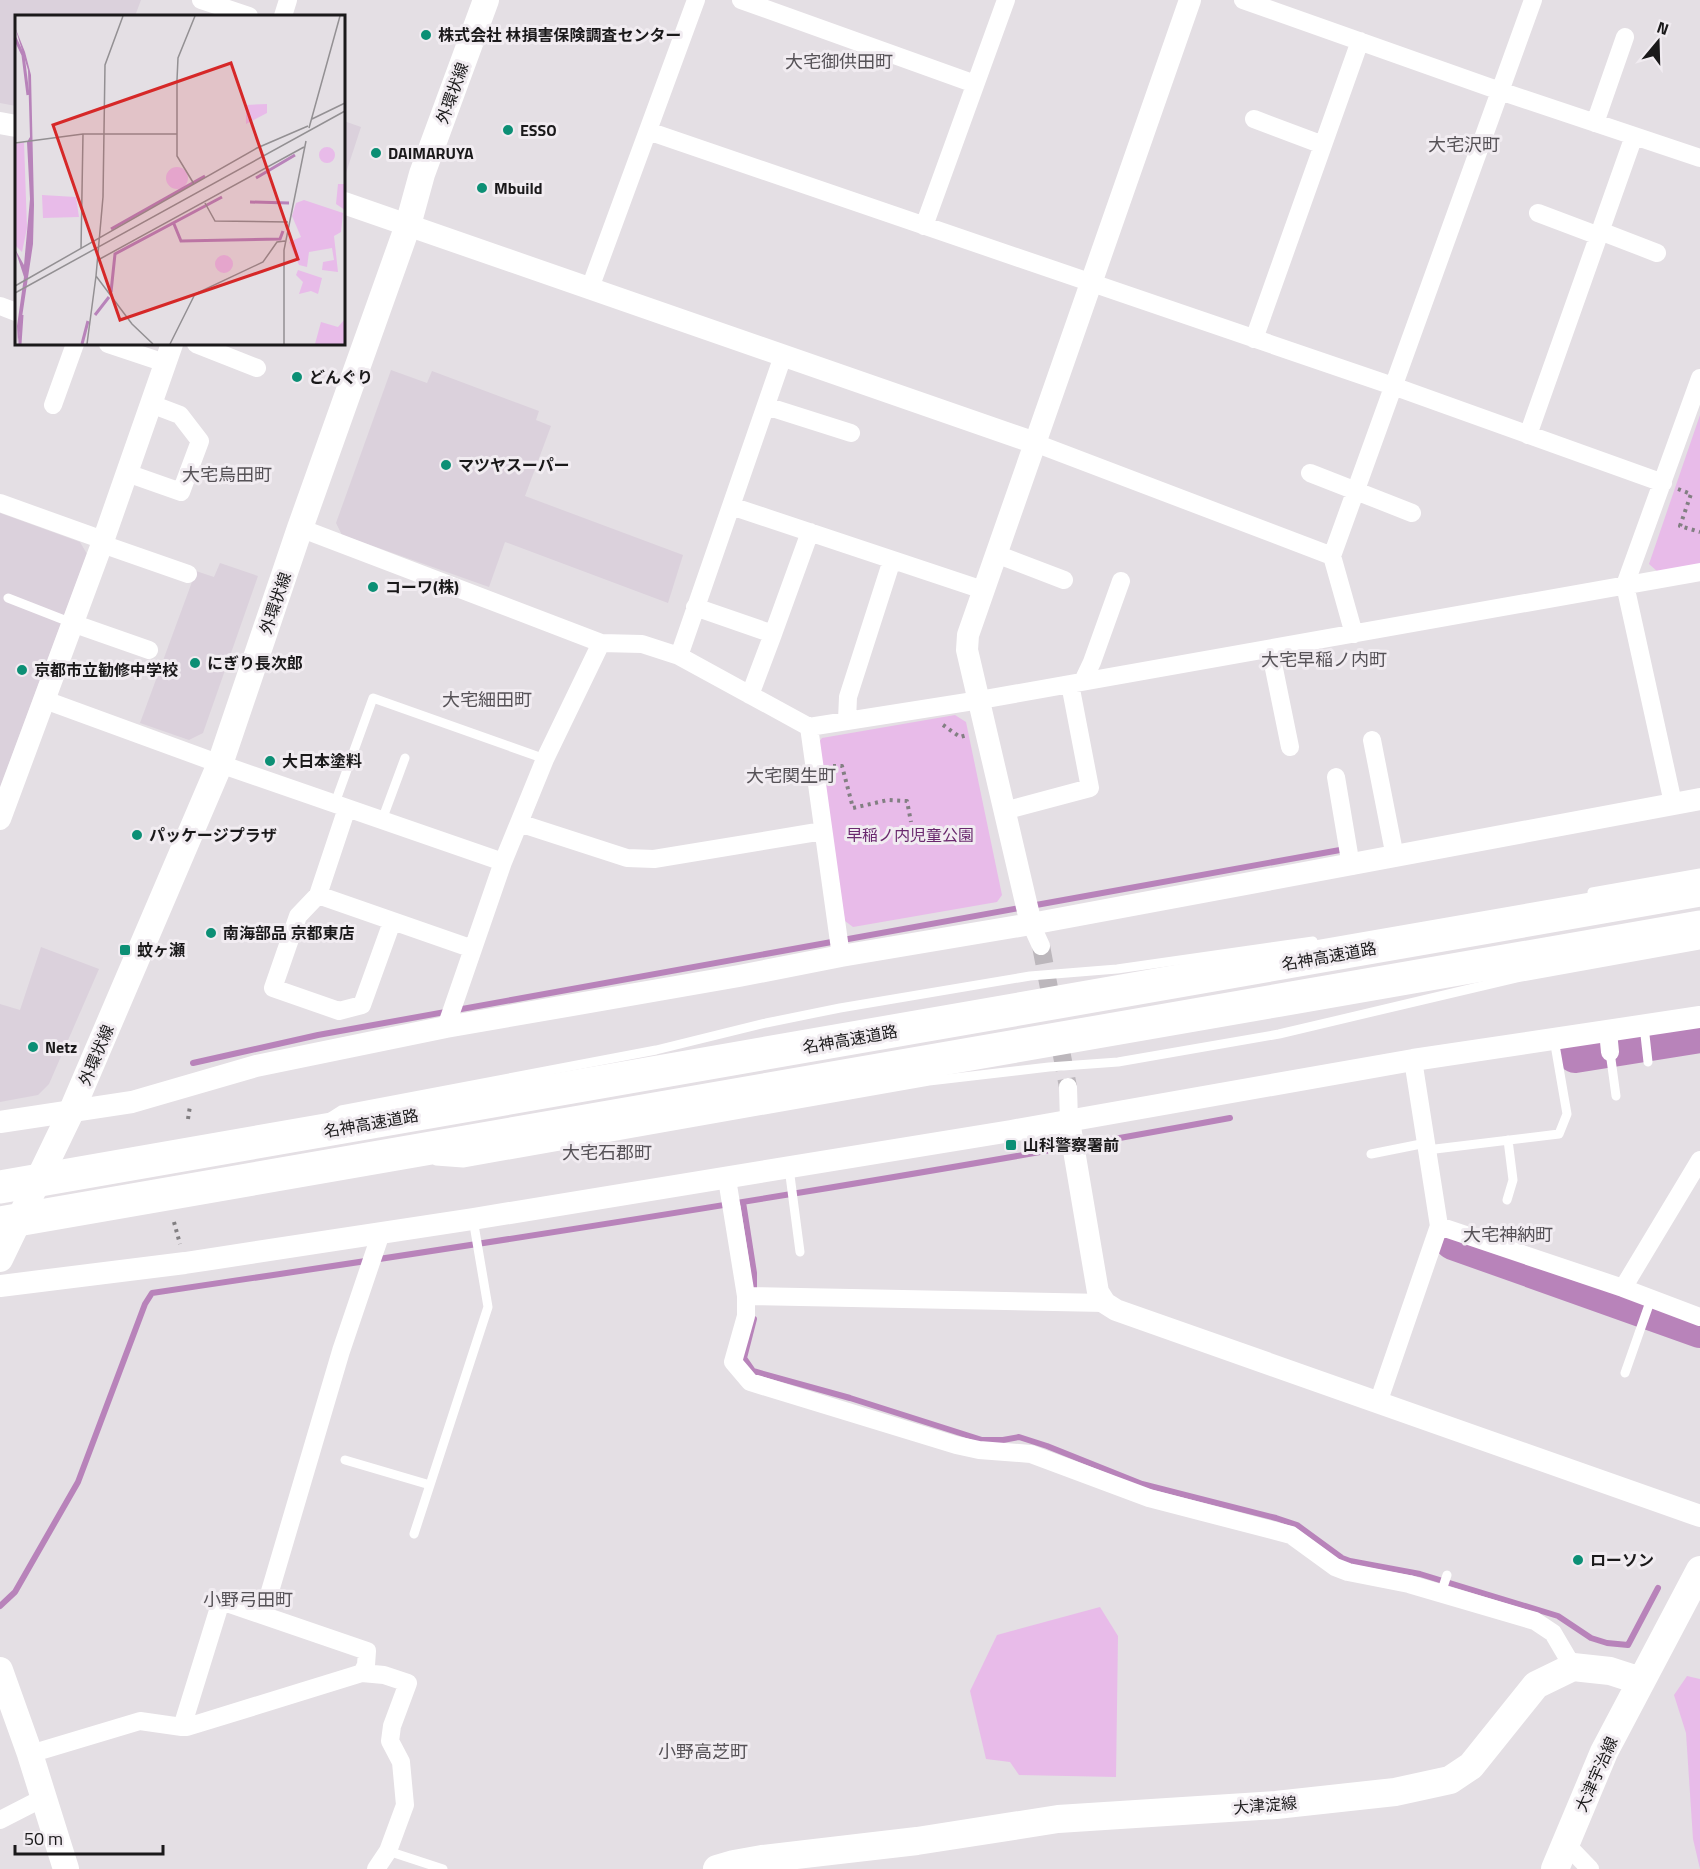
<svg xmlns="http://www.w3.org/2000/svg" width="1700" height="1869" font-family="'Titillium Web','Noto Sans JP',sans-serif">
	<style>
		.built { fill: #dbd1dc }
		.green { fill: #e8bbe9 }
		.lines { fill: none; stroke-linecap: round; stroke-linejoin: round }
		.stream { stroke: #b883ba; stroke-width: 6 }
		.river { stroke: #b883ba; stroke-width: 36 }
		.minor-tunnel { stroke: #bcb7bc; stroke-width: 18; stroke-dasharray: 18 9; stroke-linecap: butt }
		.path { stroke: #827f82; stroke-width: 4; stroke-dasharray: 3 4.5; stroke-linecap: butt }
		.service { stroke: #fff; stroke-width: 9 }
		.minor { stroke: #fff; stroke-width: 18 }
		.tertiary { stroke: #fff; stroke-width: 22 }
		.secondary { stroke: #fff; stroke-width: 26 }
		.primary { stroke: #fff; stroke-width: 28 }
		.motorway { stroke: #fff; stroke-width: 33 }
		.poi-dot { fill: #0c8f75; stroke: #f1ecf1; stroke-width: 2 }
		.labels { text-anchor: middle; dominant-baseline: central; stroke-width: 6; stroke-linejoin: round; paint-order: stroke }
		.poi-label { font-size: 16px; font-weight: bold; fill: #1a191a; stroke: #f1ecf1; text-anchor: start }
		.street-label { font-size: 16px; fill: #1a191a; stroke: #f1ecf1 }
		.park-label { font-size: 16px; fill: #6a296e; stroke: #f1ecf1 }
		.neighbourhood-label { font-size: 18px; fill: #565257; stroke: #f1ecf1 }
		.inset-river { fill: none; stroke: #b883ba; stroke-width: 3 }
		.inset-road { fill: none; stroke: #939093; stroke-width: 1.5 }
		.view { fill: #d62828; fill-opacity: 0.15; stroke: #d62828; stroke-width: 3 }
		.inset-edge { fill: none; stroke: #1a191a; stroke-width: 3 }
	</style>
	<rect width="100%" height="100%" fill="#e4dfe4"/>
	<!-- built -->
	<path class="built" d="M0,0H141L135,16H16V106L0,103Z
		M344,121L361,127L344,179Z
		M391,370L427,383L432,371L539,411L536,420L551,426L525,496L683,555L668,603L505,542L489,587L342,535L336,523Z
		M0,513L80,542L87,554L0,787Z
		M220,563L258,576L203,733L189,740L140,723L196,571L214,577Z
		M41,947L99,969L49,1084L38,1095L0,1102V1004L20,1010Z"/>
	<!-- green -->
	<path class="green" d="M1700,415V565L1658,572L1649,564Z
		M955,715L966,722L1002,895L997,902L853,927L845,921L816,746L822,738Z
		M1100,1607L1118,1636L1116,1777L1019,1775L1010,1762L986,1759L970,1691L997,1635Z
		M1687,1676L1700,1679V1869L1693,1839L1686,1733L1674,1695Z"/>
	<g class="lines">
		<!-- stream -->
		<path class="stream" d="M193,1063L318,1035L1340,850
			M743,1202L754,1273V1294
			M754,1319L744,1358L753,1371L850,1398L982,1440H1003L1019,1437L1047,1446L1142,1484L1276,1518L1297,1525L1342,1558L1350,1561L1420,1574L1558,1616L1591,1638L1607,1643L1628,1645L1658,1588
			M0,1606L15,1592L78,1482L145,1304L152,1293C512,1240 872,1184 1230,1118"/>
		<!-- river -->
		<path class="river" d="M1575,1055L1700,1035
			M1453,1242L1700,1330"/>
		<!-- minor-tunnel -->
		<path class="minor-tunnel" d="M1041,946L1068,1087"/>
		<!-- path -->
		<path class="path" d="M1678,489L1691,494L1680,526L1700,532
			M943,725L960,737L967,735
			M833,766H842L853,808L888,800L907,801L911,822
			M188,1119L190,1106
			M174,1222L180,1244"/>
		<!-- service -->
		<path class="service" d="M8,598L72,623
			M335,803L373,698L545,759
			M382,820L405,758
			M1592,892L1700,873
			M1644,1026L1648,1062
			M1610,1052L1616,1096
			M330,1117L341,1110L656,1050L766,1023L840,1008L1030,976L1117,969L1313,941
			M1427,1150L1559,1134L1567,1114L1554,1039
			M1371,1154L1426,1143
			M436,1161L463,1163L929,1081L1049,1067L1118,1062L1279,1034L1516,978L1700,945
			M789,1168L800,1252
			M1507,1200L1513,1180L1508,1140
			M1625,1373L1651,1299
			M345,1460L430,1485
			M414,1534L488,1307L473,1219
			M1441,1593L1447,1575
			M388,1851L443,1869"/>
		<!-- minor -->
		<path class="minor" d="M201,0L249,16
			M741,0L975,84
			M1243,0L1500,91L1700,158
			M283,16L288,0
			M1254,119L1323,145
			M1595,123L1625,37
			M648,131L1393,386L1663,483
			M1538,213L1599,236
			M924,226L1006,0
			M1600,231L1657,253
			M590,288L696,0
			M0,306L16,312
			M1254,339L1360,41
			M108,344L165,363
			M196,344L257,368
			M53,405L75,344
			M766,406L851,433
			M1528,435L1634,136
			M1035,443L1332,556
			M127,473L181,492L200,441L180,415L151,404
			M1310,473L1412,513
			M0,503L103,540
			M731,506L983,590
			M300,528L601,643L642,644L679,656L809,727L980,700L1700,572
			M102,544L188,574
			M996,554L1064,580
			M695,607L773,634L810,532
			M72,623L149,650
			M1354,634L1332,556L1533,0
			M1270,649L1290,747
			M679,656L783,356
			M1083,681L1092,662L1121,581
			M750,695L773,634
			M45,700L220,764L503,862
			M847,720L848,697L892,560
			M809,727L841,956
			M1372,740L1395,857
			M1336,777L1351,866
			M1673,803L1625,585L1700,378
			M347,808L318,895L298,916L273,988L339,1011L362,1005L392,922
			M1004,811L1090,788L1070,684
			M519,823L627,858L654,859L823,831
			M318,895L473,949
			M1031,924L1041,946
			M446,1027L503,862L545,759L601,643
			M1608,1031L1610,1052
			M1068,1087L1069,1121
			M727,1179L746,1296V1316L733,1362L750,1382L956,1445L979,1450L1031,1454L1149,1498L1291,1535L1335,1567L1348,1572L1409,1584L1535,1621L1553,1633L1573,1667
			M1439,1226L1623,1288L1700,1317
			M1623,1288L1700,1160
			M746,1296L1105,1303
			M1378,1403L1439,1226L1413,1060
			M263,1615L341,1351L381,1233
			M362,1673L384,1675L408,1683L392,1726L390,1741L401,1762L405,1805L388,1851L376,1869
			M30,1754L140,1721L182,1727H187L362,1673L366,1665L367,1651L221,1601L182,1727
			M0,1820L43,1798
			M1565,1843L1590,1869"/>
		<!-- tertiary -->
		<path class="tertiary" d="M0,123L16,126
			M344,203L1035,443
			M0,819L102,544L172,344
			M1031,924L967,650L968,635L1190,0
			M1069,1121L1098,1292L1105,1303L1116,1310L1700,1516
			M0,1122L132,1102L256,1066L446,1027L739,976L841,956L1031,924L1700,799
			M0,1286L185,1263L473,1219L1011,1131L1413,1060L1700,1017"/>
		<!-- secondary -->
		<path class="secondary" d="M0,1259L72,1110L220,764L300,528L408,225L422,174L486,0
			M0,1670L30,1754L66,1869"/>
		<!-- primary -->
		<path class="primary" d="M717,1869L734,1864L762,1859L917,1841L1058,1819L1276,1805L1395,1792L1450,1780L1471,1766L1536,1685L1573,1667L1610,1671L1641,1681
			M1555,1869L1604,1752L1700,1570"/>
		<!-- motorway -->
		<path class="motorway" d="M0,1187L1700,890
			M0,1223L1700,927"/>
	</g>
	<!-- markers -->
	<g class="poi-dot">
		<circle cx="426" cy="35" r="6"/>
		<circle cx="508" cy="130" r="6"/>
		<circle cx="376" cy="153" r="6"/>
		<circle cx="482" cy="188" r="6"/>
		<circle cx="297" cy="377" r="6"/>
		<circle cx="446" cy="465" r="6"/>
		<circle cx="373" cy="587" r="6"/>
		<circle cx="195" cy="663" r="6"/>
		<circle cx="22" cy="670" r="6"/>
		<circle cx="270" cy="761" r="6"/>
		<circle cx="137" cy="835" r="6"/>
		<circle cx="211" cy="933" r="6"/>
		<rect x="119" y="944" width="12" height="12" rx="3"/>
		<circle cx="33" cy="1047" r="6"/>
		<rect x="1005" y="1139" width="12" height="12" rx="3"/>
		<circle cx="1578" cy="1560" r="6"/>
	</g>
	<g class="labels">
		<!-- poi labels -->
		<g class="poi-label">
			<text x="438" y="35">株式会社 林損害保険調査センター</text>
			<text x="520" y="130">ESSO</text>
			<text x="388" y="153">DAIMARUYA</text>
			<text x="494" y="188">Mbuild</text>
			<text x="309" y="377">どんぐり</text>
			<text x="458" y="465">マツヤスーパー</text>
			<text x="385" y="587">コーワ(株)</text>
			<text x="207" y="663">にぎり長次郎</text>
			<text x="34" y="670">京都市立勧修中学校</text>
			<text x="282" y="761">大日本塗料</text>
			<text x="149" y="835">パッケージプラザ</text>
			<text x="223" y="933">南海部品 京都東店</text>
			<text x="137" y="950">蚊ヶ瀬</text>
			<text x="45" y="1047">Netz</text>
			<text x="1023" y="1145">山科警察署前</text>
			<text x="1590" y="1560">ローソン</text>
		</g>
		<!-- street labels -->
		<g class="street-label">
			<text transform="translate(452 93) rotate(-70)">外環状線</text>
			<text transform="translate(275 603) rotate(-71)">外環状線</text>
			<text transform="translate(1329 956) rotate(-10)">名神高速道路</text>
			<text transform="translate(850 1039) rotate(-10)">名神高速道路</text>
			<text transform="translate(96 1055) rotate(-67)">外環状線</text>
			<text transform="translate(371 1123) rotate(-10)">名神高速道路</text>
			<text transform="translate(1596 1774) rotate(-66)">大津宇治線</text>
			<text transform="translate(1265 1805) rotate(-5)">大津淀線</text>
		</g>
		<!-- park labels -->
		<g class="park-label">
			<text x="910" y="835">早稲ノ内児童公園</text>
		</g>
		<!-- neighbourhood labels -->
		<g class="neighbourhood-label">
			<text x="839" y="61">大宅御供田町</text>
			<text x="1464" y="144">大宅沢町</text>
			<text x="227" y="474">大宅烏田町</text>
			<text x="1324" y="659">大宅早稲ノ内町</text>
			<text x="487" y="699">大宅細田町</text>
			<text x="791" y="775">大宅関生町</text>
			<text x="607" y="1152">大宅石郡町</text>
			<text x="1508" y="1234">大宅神納町</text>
			<text x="248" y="1599">小野弓田町</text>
			<text x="703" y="1751">小野高芝町</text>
		</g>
	</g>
	<!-- overview -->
	<g transform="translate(15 15)">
		<rect width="330" height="330" fill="#e4dfe4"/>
		<path d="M252,89V98L231,109V90ZM9,127L12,213L7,237L0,230V129ZM304 140a8 8 0 1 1 16 0a8 8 0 1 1-16 0ZM151 163a11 11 0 1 1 22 0a11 11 0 1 1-22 0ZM323,169H330V195L321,189ZM27,180L61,182L64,202L28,203ZM289,185L328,198L326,217L319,221L323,257L307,255L308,247L319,245L317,233L294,237L292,252L284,250L274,227L286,222L277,201L281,188ZM200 249a9 9 0 1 1 18 0a9 9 0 1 1-18 0ZM283,255L307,263L303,279L296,276L284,279L288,267L281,260ZM330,304V329H300L306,307L323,312Z" fill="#e8bbe9"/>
		<path d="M0,12L10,37L16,60L19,190L18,229L3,329L2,311L9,262L0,234L9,250L15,184L12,127L15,122L13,55Z" fill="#b883ba"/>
		<path class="inset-river" d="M0,23L8,40L13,80M241,163L280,140M235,187L274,188M159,209L166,226L265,224L268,216M96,214L190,161M96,277L100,239L207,182M80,300L94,282M5,329L7,300M67,329L73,306"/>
		<path class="inset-road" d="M108,1L90,50L88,182L81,261L117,309L138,329M297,104L330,88M294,113L325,1M0,128L68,119H162M179,169L162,141V65L163,43L180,1M190,188L200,206L273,207M66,234L68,119M83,245L289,132M0,271L242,133L293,111M0,278L330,96M72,329L81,261M155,329L180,279L248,247L262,227L270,226M269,329V235L291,126"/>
		<path class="view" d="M216,48L283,244L105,305L38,110Z"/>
		<rect width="330" height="330" class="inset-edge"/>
	</g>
	<!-- north arrow -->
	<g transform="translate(1658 42) rotate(19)" stroke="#f1ecf1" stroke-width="4.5" paint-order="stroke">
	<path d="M0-4.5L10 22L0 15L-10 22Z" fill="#1a191a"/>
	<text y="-9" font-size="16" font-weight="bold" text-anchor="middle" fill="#1a191a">N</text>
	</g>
	<!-- scale -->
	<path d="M15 1845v9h148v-9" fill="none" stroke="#1a191a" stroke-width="3"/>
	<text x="24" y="1845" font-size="18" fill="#1a191a" stroke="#f1ecf1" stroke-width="4.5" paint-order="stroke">50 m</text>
</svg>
